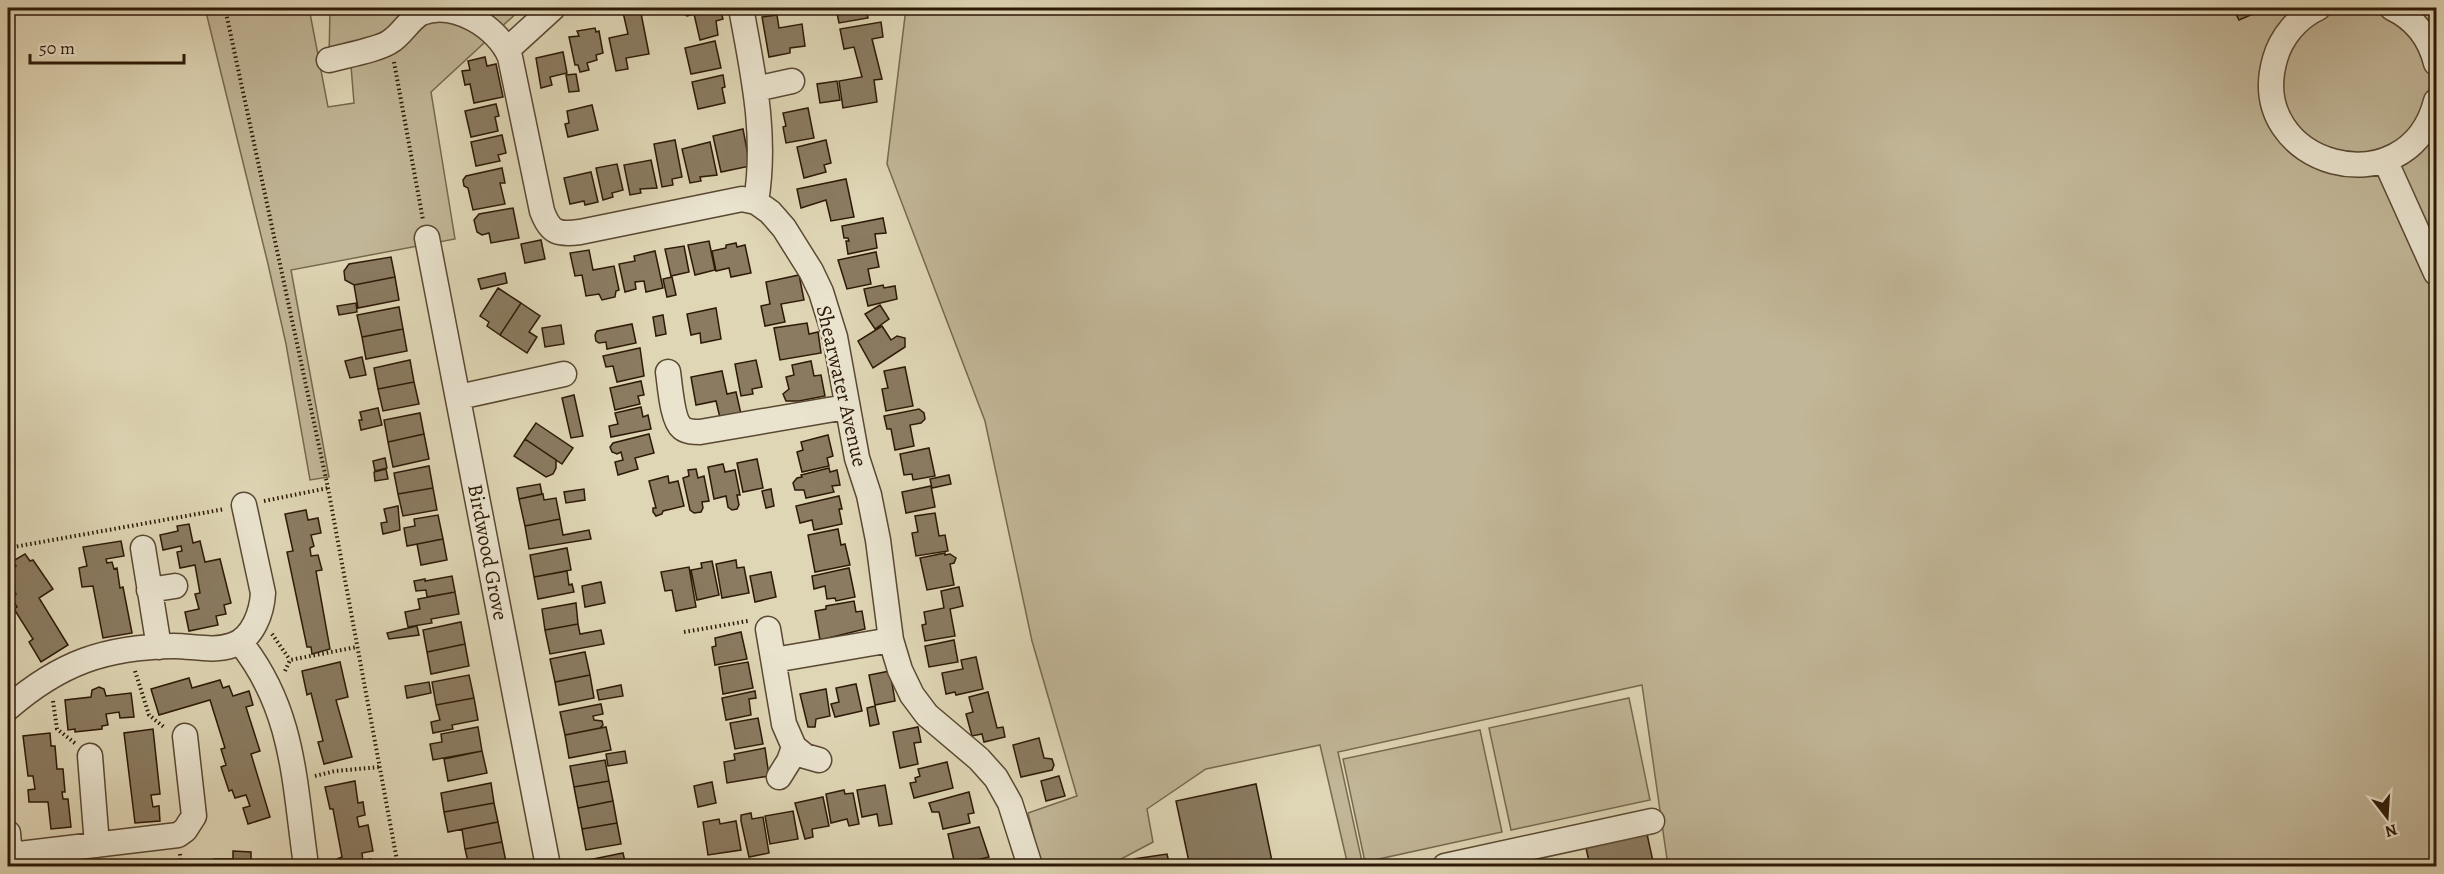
<svg xmlns="http://www.w3.org/2000/svg" width="2444" height="874" font-family="Alegreya,serif">
	<style>
		.green { fill: #c1b697; stroke: #77684f; stroke-width: 1.5 }
		.building { fill: #8a7b61; stroke: #2d1907; stroke-width: 1.5 }
		.lines { fill: none; stroke-linecap: round; stroke-linejoin: round }
		.minor-casing { stroke: #5a4832; stroke-width: 27 }
		.path { stroke: #2d1907; stroke-width: 4; stroke-dasharray: 1.5 3; stroke-linecap: butt }
		.minor { stroke: #eae4cf; stroke-width: 24 }
		.labels { text-anchor: middle; dominant-baseline: central; stroke-width: 5; stroke-linejoin: round; paint-order: stroke }
		.street-label { font-size: 21px; fill: #2d1907; stroke: #eae4cf }
	</style>
	<rect width="100%" height="100%" fill="#dfd6b5"/>
	<filter id="stains"><feTurbulence type="fractalNoise" baseFrequency=".00333" numOctaves="4"/><feColorMatrix values="0 0 0 0 .2 0 0 0 0 .09 0 0 0 0 .02 0 0 0 .5 -.17"/></filter>
	<radialGradient id="worn" r=".72"><stop offset=".6" stop-color="#630" stop-opacity="0"/><stop offset="1" stop-color="#630" stop-opacity=".3"/></radialGradient>
	<!-- green -->
	<path class="green" d="M205,8H309L328,107L354,103L351,66L329,60L330,8H522L431,92L455,239L291,270L329,477L310,480L286,344L268,264Z
		M906,8H2436V866H1668L1642,685L1338,752L1363,866H1348L1320,745L1206,769L1147,809L1153,842L1108,866H1041L1028,813L1077,796L1032,641L985,421L887,164Z
		M1629,698L1650,800L1511,830L1489,728Z
		M1480,730L1502,832L1365,862L1343,759Z"/>
	<!-- building -->
	<path class="building" d="M622,8H640L649,54L626,58L628,69L616,71L609,38L628,34Z
		M683,8H720L723,19L716,21L718,35L700,40L694,14L687,16L682,13Z
		M836,8H866L868,18L839,23Z
		M2233,8H2267L2239,20Z
		M777,15L779,28L802,24L805,46L790,48V53L769,57L762,17Z
		M881,22L883,37L872,39L882,79L874,80L877,102L843,108L839,81L862,77L854,47L844,49L840,29Z
		M595,28L596,32L599,31L603,53L596,55L597,60L587,63L589,70L580,72L578,65H575L569,37L579,36L577,31Z
		M715,41L721,68L691,74L685,48Z
		M563,52L567,73L550,77L552,85L541,88L536,58Z
		M485,57L487,66L496,64L503,97L474,103L470,84L465,85L462,71L470,70L468,61Z
		M576,74L579,91L569,92L566,75Z
		M723,75L725,87L722,88L725,103L698,109L692,82Z
		M837,81L840,100L820,103L817,84Z
		M496,104L499,116L495,117L498,131L471,137L465,111Z
		M592,105L598,130L568,137L565,124L569,123L567,111Z
		M808,108L814,138L786,143L783,127L786,126L783,113Z
		M743,129L750,166L721,172L713,136Z
		M502,135L506,153L498,155L500,161L476,166L471,142Z
		M675,140L682,177L672,179L673,185L662,187L654,144Z
		M826,140L831,163L824,165L826,172L804,178L797,147Z
		M710,142L717,175L700,177L701,181L690,183L682,149Z
		M651,160L657,188L640,189L641,193L630,195L624,165Z
		M617,164L623,190L612,193L613,197L603,200L596,168Z
		M502,168L505,183H500L505,204L473,210L468,188L464,186L463,180L466,176Z
		M591,172L598,202L585,205L584,201L570,204L564,178Z
		M846,179L854,217L831,221L826,200L801,208L797,189Z
		M513,208L519,238L491,243L489,233L482,235L477,232L474,220L479,214Z
		M883,218L886,233L875,234L877,248L848,254L846,241H849L848,238H844L842,226Z
		M541,240L545,259L525,263L521,244Z
		M709,241L715,270L695,275L688,245Z
		M736,243L737,247L745,245L751,273L731,277L729,268L716,271L712,251L726,248V245Z
		M684,246L689,272L671,276L665,249Z
		M589,250L593,270L614,266L619,290L616,291L615,297L602,300L599,294L586,296L582,275L575,276L570,253Z
		M655,251L663,288L646,292L644,281L635,282L636,289L625,292L619,264L635,261L634,256Z
		M876,252L879,267L868,269L871,284L847,289L838,260Z
		M391,257L395,277L354,285L345,280L344,271L349,264Z
		M505,273L507,283L481,289L478,279Z
		M799,275L804,300L781,304L785,322L765,326L761,306L770,304L766,282Z
		M395,277L399,300L358,308L354,285Z
		M672,277L676,295L667,297L663,279Z
		M883,285L884,288L895,286L897,299L868,306L864,289Z
		M498,288L521,303L500,335L487,326L489,322L480,316Z
		M356,303L357,312L339,315L337,306Z
		M521,303L540,316L529,332L537,337L527,353L500,335Z
		M880,305L889,319L875,329L865,314Z
		M399,307L403,329L362,337L357,315Z
		M716,308L721,339L701,343L700,333L691,335L687,314Z
		M663,315L666,334L656,336L653,317Z
		M807,323L809,334L818,332L821,353L780,360L774,328Z
		M632,324L636,343L607,349L606,342L599,343L596,341L595,335L597,331Z
		M561,325L564,344L545,347L542,328Z
		M882,326L891,340L897,336L905,338V347L873,368L858,341Z
		M403,329L407,351L366,359L362,337Z
		M640,348L644,376L617,382L613,366L606,367L603,356Z
		M362,357L366,375L350,378L345,361Z
		M410,360L414,382L378,389L374,368Z
		M756,360L762,387L752,389L753,394L741,396L735,364Z
		M811,361L814,376L821,375L825,396L799,401H786L783,394L789,389L786,377L794,375L792,365Z
		M905,367L913,406L886,411L882,389L888,388L884,371Z
		M722,371L727,394L736,392L741,414L720,418L716,401L696,405L691,377Z
		M641,381L644,395L638,396L640,404L615,410L610,388Z
		M414,382L419,404L383,411L378,389Z
		M574,395L583,436L571,438L562,398Z
		M641,407L643,417L648,415L651,429L611,437L609,426L618,424L615,413Z
		M378,408L382,425L361,430L359,420H362L360,412Z
		M919,409L924,413L925,419L921,423L910,425L914,446L895,450L891,429H887L884,416Z
		M420,413L424,434L388,442L384,420Z
		M536,423L573,448L562,464L525,439Z
		M424,434L429,459L393,467L388,442Z
		M649,434L654,453L635,458L638,469L618,475L615,462L623,460L621,452L617,454L612,452L610,447L613,443Z
		M828,435L833,456L827,458L829,466L802,472L797,452L803,450L801,442Z
		M525,439L556,460V468L553,474L546,477L514,456Z
		M929,448L935,476L913,480L912,474L904,475L900,454Z
		M385,458L387,468L375,471L373,461Z
		M757,459L763,488L743,492L737,463Z
		M723,464L725,472L735,470L740,495H737L739,505L737,509L732,510L728,507L726,496L714,499L708,467Z
		M429,466L433,488L398,494L394,473Z
		M829,468L830,472L837,470L840,485L832,486L834,492L806,498L804,490H795L793,483L797,478L802,477L801,475Z
		M386,469L388,479L375,481L374,472Z
		M696,469L698,478L704,476L709,501L702,502L703,508L701,512L694,513L690,510L683,478L689,476L688,470Z
		M949,475L951,484L932,488L930,479Z
		M668,476L669,483L678,481L684,506L663,511L662,514L656,516L653,512V508H656L649,481Z
		M540,484L542,494L519,499L517,488Z
		M931,486L935,507L906,513L902,492Z
		M433,488L437,510L403,516L398,494Z
		M584,489L585,500L566,503L564,492Z
		M771,489L774,506L766,508L762,491Z
		M543,494L544,500L556,498L560,519L525,526L519,499Z
		M839,496L842,509H839L842,524L814,530L812,520L800,523L796,506Z
		M398,506L400,530L383,534L381,523L387,522L384,509Z
		M306,510L308,520L318,518L321,533L311,535L314,546L310,548L311,556L318,555L322,570L316,571L330,649L312,654L311,647H307L287,552L293,551L285,514Z
		M935,513L939,536L945,535L948,551L916,556L912,533L918,532L915,516Z
		M438,515L443,539L407,546L404,528L415,526L414,519Z
		M560,519L563,535L589,530L591,539L529,549L525,526Z
		M189,524L193,543L200,541L205,562L220,559L231,603L224,605L226,614L216,616L218,625L189,631L185,612L199,609L195,594L200,593L195,565L180,568L177,552L182,551L181,546L163,550L160,535L178,531L177,526Z
		M838,529L841,545L845,544L850,565L815,572L808,535Z
		M443,539L447,560L421,565L417,544Z
		M121,541L124,556L106,559L107,563L112,562L114,569L117,568L120,588L123,587L132,633L103,638L93,586L82,587L79,568L87,566L83,547Z
		M567,548L571,570L534,577L530,555Z
		M945,553V555L950,554L956,558L954,563L950,564L954,585L927,590L920,558Z
		M25,554L30,561L33,560L53,589L39,598L68,645L41,662L29,642L33,639L14,609L17,607L11,597L16,594L8,581L11,575L8,571L16,566L13,561Z
		M736,560L737,568L744,567L749,593L722,598L716,564Z
		M712,561L719,595L697,600L691,570L702,568L701,563Z
		M689,567L696,607L676,611L672,590L665,591L661,572Z
		M849,568L855,597L836,601L835,598L827,599L825,586L814,589L812,576Z
		M567,571L569,585L572,584L574,592L538,599L534,577Z
		M771,572L776,597L755,602L750,576Z
		M452,576L455,592L427,597L426,590L416,591L414,581L425,579V581Z
		M601,582L605,603L585,607L582,586Z
		M959,587L963,606L950,609L955,636L925,641L922,625L926,624L924,612L944,608L941,591Z
		M455,592L459,614L431,619L432,623L408,627L405,612L420,609L418,599Z
		M854,601L856,612L862,611L865,629L820,640L815,611L826,609V606Z
		M576,603L578,624L545,630L542,609Z
		M461,622L465,644L427,652L423,630Z
		M578,624L580,634L601,630L604,644L550,654L545,630Z
		M417,626L419,635L389,639L387,633Z
		M741,632L747,659L715,665L712,647L716,646L715,638Z
		M954,640L958,662L929,667L925,646Z
		M465,644L469,666L431,674L427,652Z
		M585,652L590,675L555,682L550,659Z
		M976,657L983,689L956,695L955,692L946,694L942,673L963,669L961,660Z
		M340,662L348,697L336,700L352,757L324,764L318,742L323,741L311,693L307,695L302,671Z
		M748,662L753,688L723,694L719,667Z
		M890,671L895,701L875,705L869,675Z
		M469,675L474,698L436,705L432,682Z
		M590,675L594,698L559,705L555,682Z
		M189,678L192,688L220,680L223,688L229,686L233,696L249,691L253,705L246,707L260,751L251,754L270,817L248,824L243,808L250,806L246,795L235,798L232,790L229,791L221,767L226,765L221,749L225,748L210,700L159,715L151,689Z
		M429,682L431,693L407,698L405,686Z
		M856,684L862,711L835,717L831,704L839,702L836,688Z
		M621,685L623,696L599,700L597,690Z
		M99,687L104,689L106,696L131,693L134,717L120,718L119,712L106,714L108,725L102,726V729L75,732V729L68,730L65,700L91,697L92,690Z
		M826,689L830,716L816,719L815,727H808L800,694Z
		M755,691L756,698L749,699L751,715L726,720L722,698Z
		M988,692L997,728L1003,727L1005,737L984,742L982,734L972,736L966,714L973,712L969,697Z
		M474,698L478,720L452,725L453,729L433,733L431,722L440,720L436,705Z
		M601,704L603,714L593,716L594,720L602,721L603,725L600,728L565,735L560,712Z
		M875,706L879,724L870,726L867,708Z
		M758,718L763,744L735,749L730,723Z
		M478,727L482,751L433,760L430,744L442,742L441,734Z
		M606,727L611,750L569,758L565,735Z
		M918,727L921,742L914,743L918,764L900,768L893,732Z
		M153,729L160,794L151,795L153,807L159,806L160,821L135,823L124,733Z
		M50,733L51,746H55L57,769H63L65,792H62L63,799H68L71,827L51,829L48,802H29L28,790L35,789L33,776H28L23,736Z
		M1039,738L1044,758L1052,759L1054,765L1052,770L1021,777L1013,745Z
		M765,748L769,776L727,783L724,762L735,760L734,754Z
		M482,751L487,773L448,781L444,759Z
		M625,751L627,763L608,766L606,754Z
		M605,760L609,781L574,787L570,766Z
		M947,762L953,788L914,798L910,783L916,782L915,778L920,776L918,769Z
		M1059,776L1065,796L1046,801L1041,781Z
		M355,781L358,803L363,802L365,815L357,817L359,827L368,825L373,851L362,853L363,861L371,859L373,866H339L337,859L342,857L333,809H330L325,787Z
		M609,781L613,801L578,808L574,787Z
		M712,782L716,803L698,807L694,786Z
		M491,783L494,803L444,812L441,793Z
		M1256,784L1273,866H1128L1134,865V859L1167,854L1169,863L1172,866L1189,862L1176,801Z
		M885,785L892,824L879,826L877,814L862,817L857,790Z
		M844,790L845,794L853,793L859,824L849,826L847,819L831,823L826,794Z
		M969,792L974,813L968,814L970,823L943,829L939,812H932L929,803Z
		M823,797L829,826L812,829L813,837L805,839L795,803Z
		M613,801L617,823L582,829L578,808Z
		M494,803L498,822L448,832L444,812Z
		M793,811L798,839L770,844L765,816Z
		M751,813L752,819L763,817L769,853L749,857L741,821V815Z
		M719,819L720,824L736,821L741,850L708,855L703,822Z
		M498,822L502,842L465,849L462,829Z
		M617,823L621,844L586,850L582,829Z
		M979,827L989,857L955,865L948,834Z
		M1647,834L1654,866H1590L1586,848Z
		M502,842L506,862L469,866L465,849Z
		M233,851L251,852V860L281,864V866H214V859H233Z
		M623,853L626,866H589L588,860Z
		M989,860L990,866H964Z"/>
	<g class="lines">
		<!-- minor casing -->
		<g class="minor-casing">
			<path id="minor" d="M741,8C753,74 767,134 756,202
				M2318,8C2298,17 2281,37 2275,59C2244,166 2408,211 2436,101
				M2392,8C2415,19 2430,39 2436,63
				M507,50L553,8
				M329,60C343,56 381,49 391,41C402,34 409,20 421,13C454,0 498,27 510,57L542,211C550,233 558,235 580,232L742,199L756,202L770,212L784,228L811,271L821,292L835,337L857,458L869,495L878,540L891,640L900,670L912,695L927,715L979,759L996,778L1010,803L1030,866
				M756,89L792,81
				M2385,160L2436,273
				M427,238L548,866
				M668,372C670,385 672,420 682,428C687,432 694,432 700,432L846,407
				M459,397L564,374
				M143,548L159,647
				M149,590L175,586
				M768,629L784,724L794,747
				M240,642C293,708 294,778 305,858
				M774,660L891,640
				M8,708C60,663 105,647 174,646C193,646 214,652 233,645C253,638 262,612 263,593L244,505
				M90,756L97,845
				M779,777L789,761L794,747L805,756L819,760
				M8,833L11,866
				M11,855L178,835L185,830L194,816L185,736
				M1445,866L1652,821"/>
		</g>
		<!-- path -->
		<path class="path" d="M225,8L328,488L398,866
			M394,62L423,220
			M264,501L328,488
			M8,548L225,509
			M684,632L748,621
			M272,634L290,660
			M135,671L149,715L165,728
			M285,671L290,660L357,647
			M53,701L57,729L76,744
			M315,776L335,771L380,767
			M180,854L181,866
			M172,866L187,865L189,866"/>
		<!-- minor -->
		<use href="#minor" class="minor"/>
	</g>
	<g class="labels">
		<!-- street labels -->
		<g class="street-label">
			<text transform="translate(842 386) rotate(77)">Shearwater Avenue</text>
			<text transform="translate(488 552) rotate(79)">Birdwood Grove</text>
		</g>
	</g>
	<!-- margin -->
	<rect width="2444" height="874" fill="none" stroke="#dfd6b5" stroke-width="30"/>
	<rect x="9" y="9" width="2426" height="856" fill="none" stroke="#2d1907" stroke-width="3"/>
	<rect x="15" y="15" width="2414" height="844" fill="none" stroke="#2d1907" stroke-width="1.5"/>
	<!-- north arrow -->
	<g transform="translate(2387 817) rotate(163)" stroke="#eae4cf" stroke-width="4.5" paint-order="stroke">
	<path d="M0-4.5L10 22L0 15L-10 22Z" fill="#2d1907"/>
	<text y="-9" font-size="16" font-weight="bold" text-anchor="middle" fill="#2d1907">N</text>
	</g>
	<!-- scale -->
	<path d="M30 54v9h154v-9" fill="none" stroke="#2d1907" stroke-width="3"/>
	<text x="39" y="54" font-size="18" fill="#2d1907" stroke="#eae4cf" stroke-width="4.5" paint-order="stroke">50 m</text>
	<rect width="100%" height="100%" filter="url(#stains)"/>
	<rect width="100%" height="100%" fill="url(#worn)"/>
</svg>
